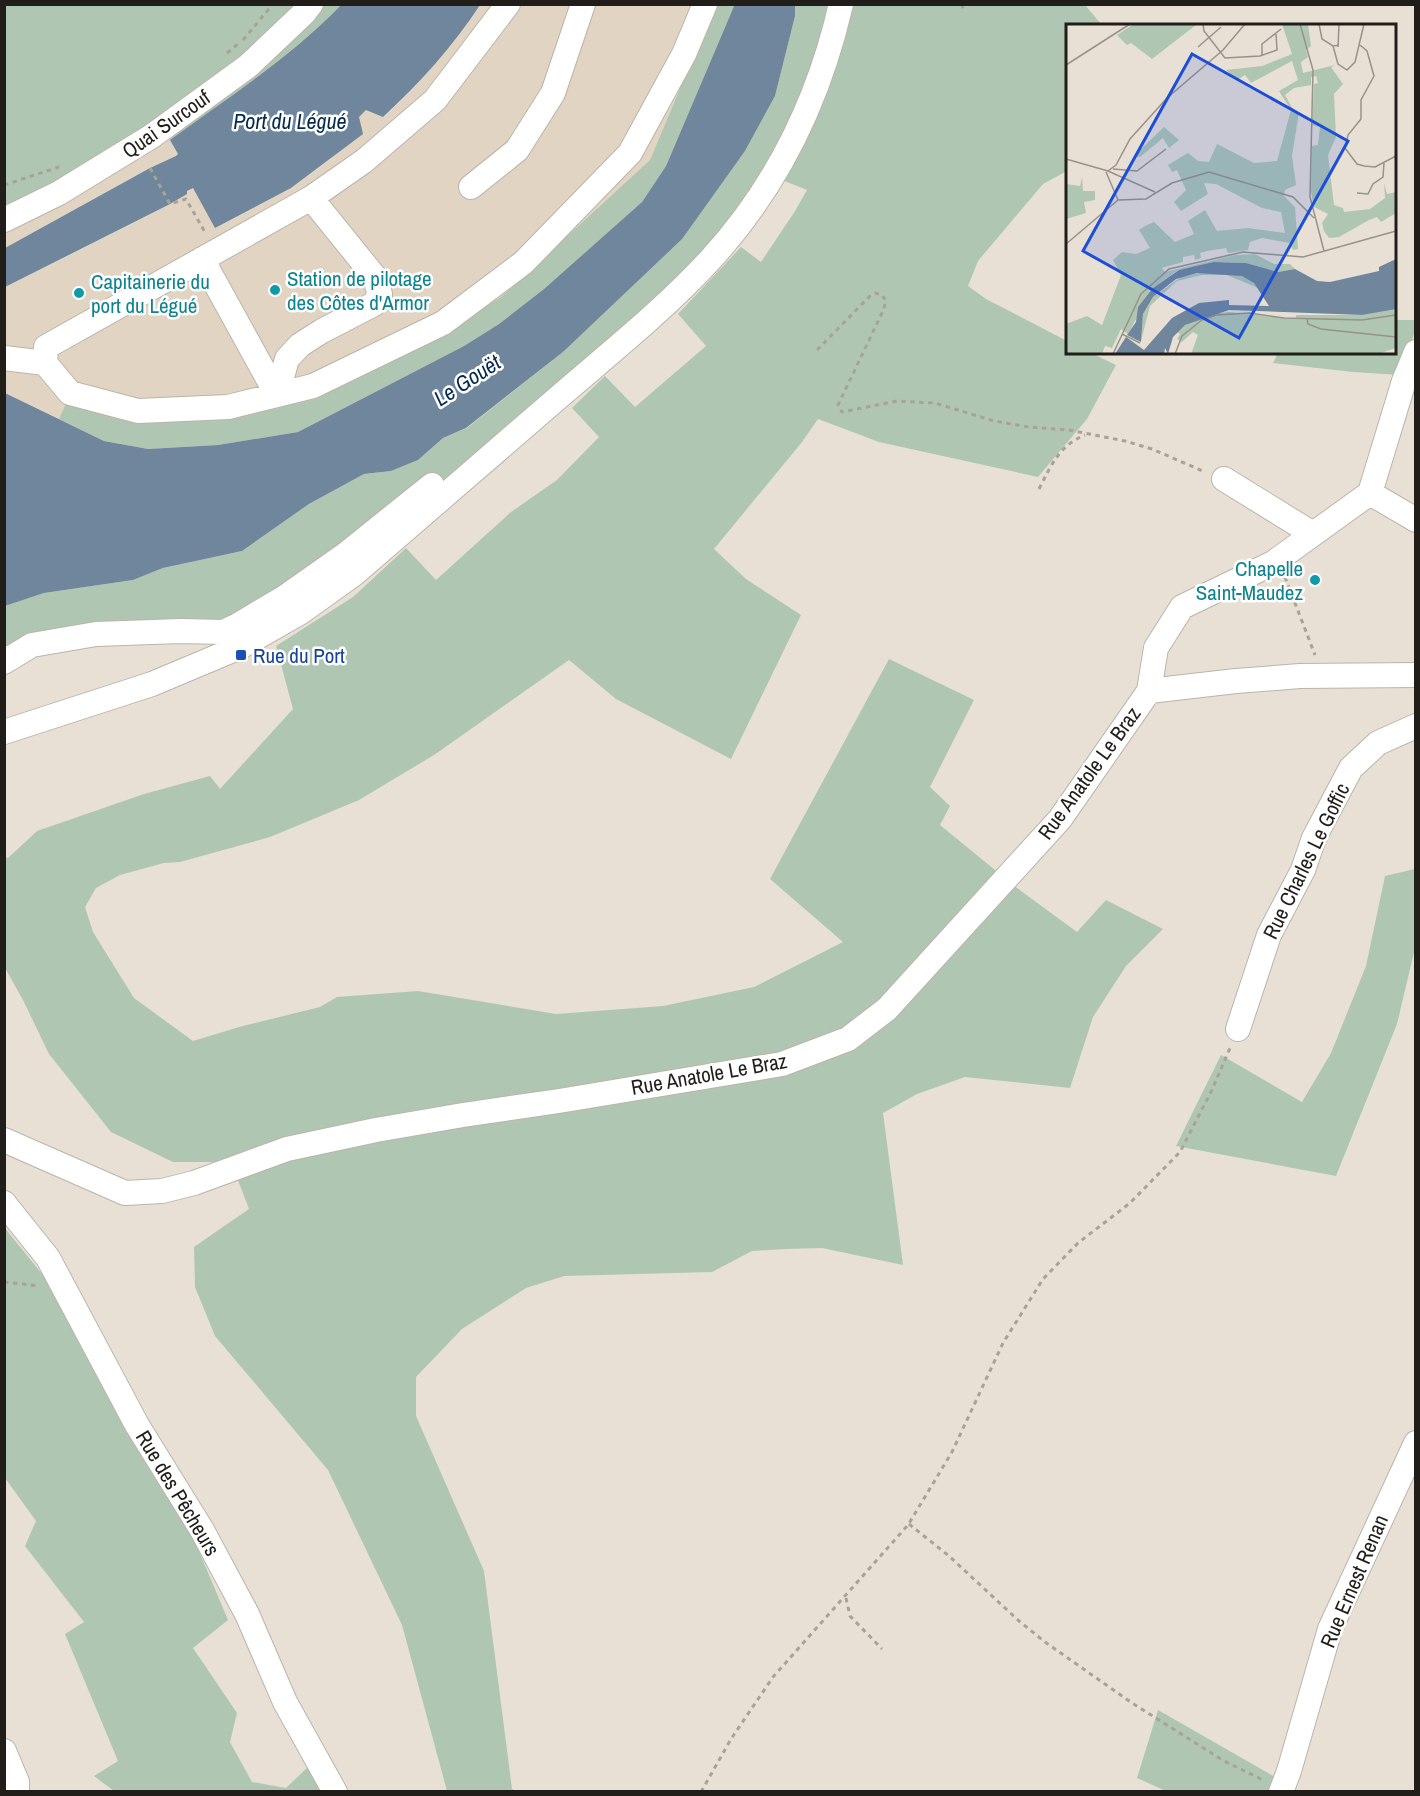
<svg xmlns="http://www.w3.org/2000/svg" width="1420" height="1796" font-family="'Archivo Narrow',sans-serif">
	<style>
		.built { fill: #e1d4c3 }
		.green { fill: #afc7b2 }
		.water { fill: #6f869d }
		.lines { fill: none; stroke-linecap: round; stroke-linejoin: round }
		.minor-casing { stroke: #bcb4aa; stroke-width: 26 }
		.path { stroke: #a8a299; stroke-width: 3; stroke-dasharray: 4.5 4.5; stroke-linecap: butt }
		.minor { stroke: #fff; stroke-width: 24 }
		.culture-dot { fill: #0f9aa8; stroke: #fff; stroke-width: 2 }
		.transit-dot { fill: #1a4fb4; stroke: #fff; stroke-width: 2 }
		.labels { text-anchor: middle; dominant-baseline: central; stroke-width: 5; stroke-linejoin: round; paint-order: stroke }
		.street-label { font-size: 21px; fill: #211e1a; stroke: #fff }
		.culture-label { font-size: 21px; fill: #0d838f; stroke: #fff; text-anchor: start }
		.transit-label { font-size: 21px; fill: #164399; stroke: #fff; text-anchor: start }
		.water-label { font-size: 22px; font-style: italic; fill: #042b4d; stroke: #fff }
		.inset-road { fill: none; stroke: #98928a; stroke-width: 1.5 }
		.view { fill: #1d4ed8; fill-opacity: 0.15; stroke: #1d4ed8; stroke-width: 3 }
		.inset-edge { fill: none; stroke: #211e1a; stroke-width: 3 }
	</style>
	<rect width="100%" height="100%" fill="#e8e0d5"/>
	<!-- built -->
	<path class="built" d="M480,5H715L650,160L501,297L421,345L276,407L69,399L59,419L5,393L4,287L193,188L216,228L291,188L331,159L359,117L367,110L384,117L410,92L440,58Z
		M158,127L170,140L178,154L177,156L150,168L5,248V211Z"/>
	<!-- green -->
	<path class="green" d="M4,5H341C291,57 229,97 170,140L158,127L5,211Z
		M715,5H735L666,166L642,202L544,289L499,324L464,346L298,432L218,445L148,449L104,441L59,419L68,399L221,413L421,345L501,297L650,160Z
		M795,5H1085L1102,25L1068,26L1067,171L1043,184L978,261L968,286L986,299L1067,341L1068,352L1091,353L1116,365L1087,419L1038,477L879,442L818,419L802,442L714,549L746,579L801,615L731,759L616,699L569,660L434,755L359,800L270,837L180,862L164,863L120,875L96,888L85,907L93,932L134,998L193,1041L239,1027L320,1007L337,997L418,991L556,1014L663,1006L754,987L843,942L770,879L889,659L974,700L930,787L950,806L940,825L1017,888L1077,932L1106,900L1163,929L1126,966L1093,1017L1070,1088L965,1077L917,1094L883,1113L903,1265L822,1248L786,1249L752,1251L712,1272L564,1276L526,1288L462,1329L416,1377V1416L484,1571L512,1789L516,1791H447L402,1625L328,1470L215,1336L195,1287L194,1247L249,1209L231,1162H173L111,1132L49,1054L23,1000L5,968V857L8,858L37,831L144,794L210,776L220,789L293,709L276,646L353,597L406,548L436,580L511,512L557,480L599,437L572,408L605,376L635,407L706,346L678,314L741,247L761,262L795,211L807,190L767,174L755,195L689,267L580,367L427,498L274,611L213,646L209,639L37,649L5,670V606L44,593L133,580L163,568L242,551L309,504L364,474L391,471L418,460L443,438L467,428L563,352L681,239L745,151L775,96L795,16Z
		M1395,320H1415V331L1400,375L1353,372L1273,363L1278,353L1394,352Z
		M1415,869V948L1397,1024L1336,1176L1176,1146L1221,1055L1302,1102L1331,1053L1366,966L1385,876Z
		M4,1227L59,1295L193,1537L228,1620L193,1648L237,1713L230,1742L252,1782L286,1788L308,1767L322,1791H114L94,1776L118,1761L65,1634L84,1622L25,1546L36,1521L5,1478Z
		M1158,1710L1291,1786L1289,1792H1168L1137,1778Z"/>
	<!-- water -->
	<path class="water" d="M735,4L795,5V16L775,96L745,151L682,239L563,352L466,428L443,438L418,460L391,471L364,474L309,504L242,551L163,568L133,580L44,593L5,606V393L104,441L148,449L218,445L298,432L464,346L499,324L544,289L642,202L666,166Z
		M341,5H480C453,46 420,83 383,117L366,110L359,117L363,134L291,188L215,228L193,188L187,191V194L170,204L5,287V248L150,168L176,156L178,154L170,140C229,97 291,57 341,5Z"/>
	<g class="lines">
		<!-- minor casing -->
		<g class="minor-casing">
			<path id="minor" d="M508,4L435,100L364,161L311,198L46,347L45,363L70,393L138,411L228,407L313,386L443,323L523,263L630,153L684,54L705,4
				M471,187L517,150L553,93L583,4
				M4,220L59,193L152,136L248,66L304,13L311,4
				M202,259L277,395
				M4,358L45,363
				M277,395L287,359L300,345L322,331L374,304L380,294L374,276L311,198
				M1224,479L1313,534
				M1370,493L1404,381L1416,352
				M1370,493L1416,520
				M4,662L32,645L96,634L181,631L223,632L238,625L285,597L346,554L432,485
				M1149,691L1236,681L1300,676L1416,675
				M4,732L152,684L240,647L301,612L354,574C423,515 491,455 560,396C611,352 665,309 710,260C777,187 819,100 841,4
				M1238,1029L1269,935L1303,870L1314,838L1351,768L1378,743L1416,726
				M4,1140L125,1193L162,1191L194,1183L287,1149L376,1130L463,1115L559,1101L782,1064L848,1039L887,1009L1060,819L1149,691L1156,648L1182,607L1273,563L1370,493
				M4,1203L48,1258L137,1425L202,1530L247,1614L285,1702L335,1792
				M4,1751L17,1782V1792
				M1281,1792L1289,1771L1330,1629L1416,1443"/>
		</g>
		<!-- path -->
		<path class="path" d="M962,4L963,9
			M243,40L273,4
			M227,53L238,44
			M150,168L170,204L186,199L206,234
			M4,185L59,167
			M817,350L870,296L875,293L882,295L886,301L883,311L838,405L842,412L897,401L935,403L994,421L1029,427L1069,430L1125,441L1152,449L1205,472
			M1039,489C1051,465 1060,445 1085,435
			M1285,577L1315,655
			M4,1282L39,1286
			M909,1524L949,1556L1019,1621L1045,1642L1132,1703L1224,1761L1263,1780
			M846,1598L850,1616L882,1649
			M701,1792L731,1739L773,1677L908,1525L952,1452L1003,1343L1043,1279L1078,1243L1130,1203L1180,1152L1212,1090L1230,1048"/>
		<!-- minor -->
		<use href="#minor" class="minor"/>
	</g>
	<!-- markers -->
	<g class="culture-dot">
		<circle cx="275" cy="290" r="6"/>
		<circle cx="79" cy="293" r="6"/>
		<circle cx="1315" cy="580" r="6"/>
	</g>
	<rect class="transit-dot" x="235" y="649" width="12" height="12" rx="3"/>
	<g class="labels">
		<!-- street labels -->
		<g class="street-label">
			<text transform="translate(166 124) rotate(-35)">Quai Surcouf</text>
			<text transform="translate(1089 773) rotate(-54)">Rue Anatole Le Braz</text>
			<text transform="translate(1306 861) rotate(-64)">Rue Charles Le Goffic</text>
			<text transform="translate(709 1074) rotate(-10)">Rue Anatole Le Braz</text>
			<text transform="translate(178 1493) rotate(59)">Rue des Pêcheurs</text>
			<text transform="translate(1354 1581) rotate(-67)">Rue Ernest Renan</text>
		</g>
		<!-- culture labels -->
		<g class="culture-label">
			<text x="287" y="278">Station de pilotage<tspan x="287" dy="24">des Côtes d'Armor</tspan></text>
			<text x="91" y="281">Capitainerie du<tspan x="91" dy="24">port du Légué</tspan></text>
			<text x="1303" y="568" text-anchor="end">Chapelle<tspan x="1303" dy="24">Saint-Maudez</tspan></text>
		</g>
		<!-- transit labels -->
		<g class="transit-label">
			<text x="253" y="655">Rue du Port</text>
		</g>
		<!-- water labels -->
		<g class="water-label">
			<text x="290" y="121">Port du Légué</text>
			<text transform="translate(467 380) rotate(-33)">Le Gouët</text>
		</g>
	</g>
	<!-- overview -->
	<g transform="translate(1066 24)">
		<rect width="330" height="330" fill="#e8e0d5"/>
		<path d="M216,0H242L245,22L240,26L242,33L235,38L237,49L269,41L265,43L277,60L268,70L270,113L262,131L268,181L277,184L278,188L304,185L319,174L318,159L321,170L330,168V189L315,198L311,193L303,196L273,213L263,214L258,207L256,199L262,190L248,183L245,168L246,122L252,121L254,103L246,101L248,60L252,59L250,52L245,53V61L228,64L219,71L228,87L233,88L226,132L230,161L219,166L218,172L229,183L232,225L227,226L224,219L196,214L184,218L182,226L162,229L160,224L141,227L134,229L135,234L129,236L128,231L117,233V238L96,244L99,248L169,231L189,230L208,240H224L229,245L212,248L180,239L155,238L112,246L87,264L62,310L55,305L46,324L39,322L36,330H0V300L21,292L36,301L55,251L47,236L56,228L70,230L84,224L73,206L79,202L88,198L109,218L128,210L122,197L139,186L151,207L182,204L219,209L215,188L196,184L150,160L138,159L142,170L115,187L108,178L120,166L111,146L106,148L102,141L122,129L132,137L143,138L151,120L188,139L211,137L225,86L213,67L232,56L226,37L185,59L179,51L171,56L160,46L196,42L226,30ZM66,1L130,0V1L86,35L65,19L61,21L51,11ZM98,103L113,116L103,124L97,114L74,133L68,132ZM16,153L17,167H29V176L18,178L20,189L0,195V160L14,162ZM138,248H166L184,255L192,264L161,251H136L111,257L84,282L75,317L77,290L87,273L115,253ZM330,284V324L312,330H125L132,311L127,308L116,318L111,315L114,310L111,308L119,301L145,290L163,288L230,295V291H296Z" fill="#afc7b2"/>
		<path d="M330,235V285L296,291L163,286L119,301L107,313L102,330L99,324L98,330H49L60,313L78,326L106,294L133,279L163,276V281L203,282L188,259L176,252L131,249L110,255L87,273L77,290L75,318L61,311L70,298L72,283L87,264L113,246L148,238L180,239L212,248L229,245L251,257L264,258L313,247V243Z" fill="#6f869d"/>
		<path class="inset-road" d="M137,0L138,7L159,34L194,32L211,26L210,10M234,0L247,46L244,173L258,227M253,0L256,15L267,22L273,21M294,21L301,27L308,52L295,76V95L282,111L279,124L291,140L298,142L309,143L330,132M267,22L272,40L281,46L289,38L298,0M132,23L155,3M272,23L273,0M196,31V20L215,5M0,41L64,0M0,135L42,147L89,168M47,145L71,147L100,125M42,147L50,141L64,115L101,74L157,26L179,0M40,148L52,176M291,169L302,170L307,160L317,153L318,139M52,176L80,175L106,159L143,148L227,173L248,194M0,220L52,176M241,294L242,300L255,305L330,313M56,310L74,319M47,330L75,270L103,245L177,228L237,233L330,207M109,330L116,312L136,296L150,291L183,289L218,294L296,296L330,291"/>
		<path class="view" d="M126,30L282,117L173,314L17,227Z"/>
		<rect width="330" height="330" class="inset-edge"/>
	</g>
	<!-- border -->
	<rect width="1420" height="1796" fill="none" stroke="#211e1a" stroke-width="12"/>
</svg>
